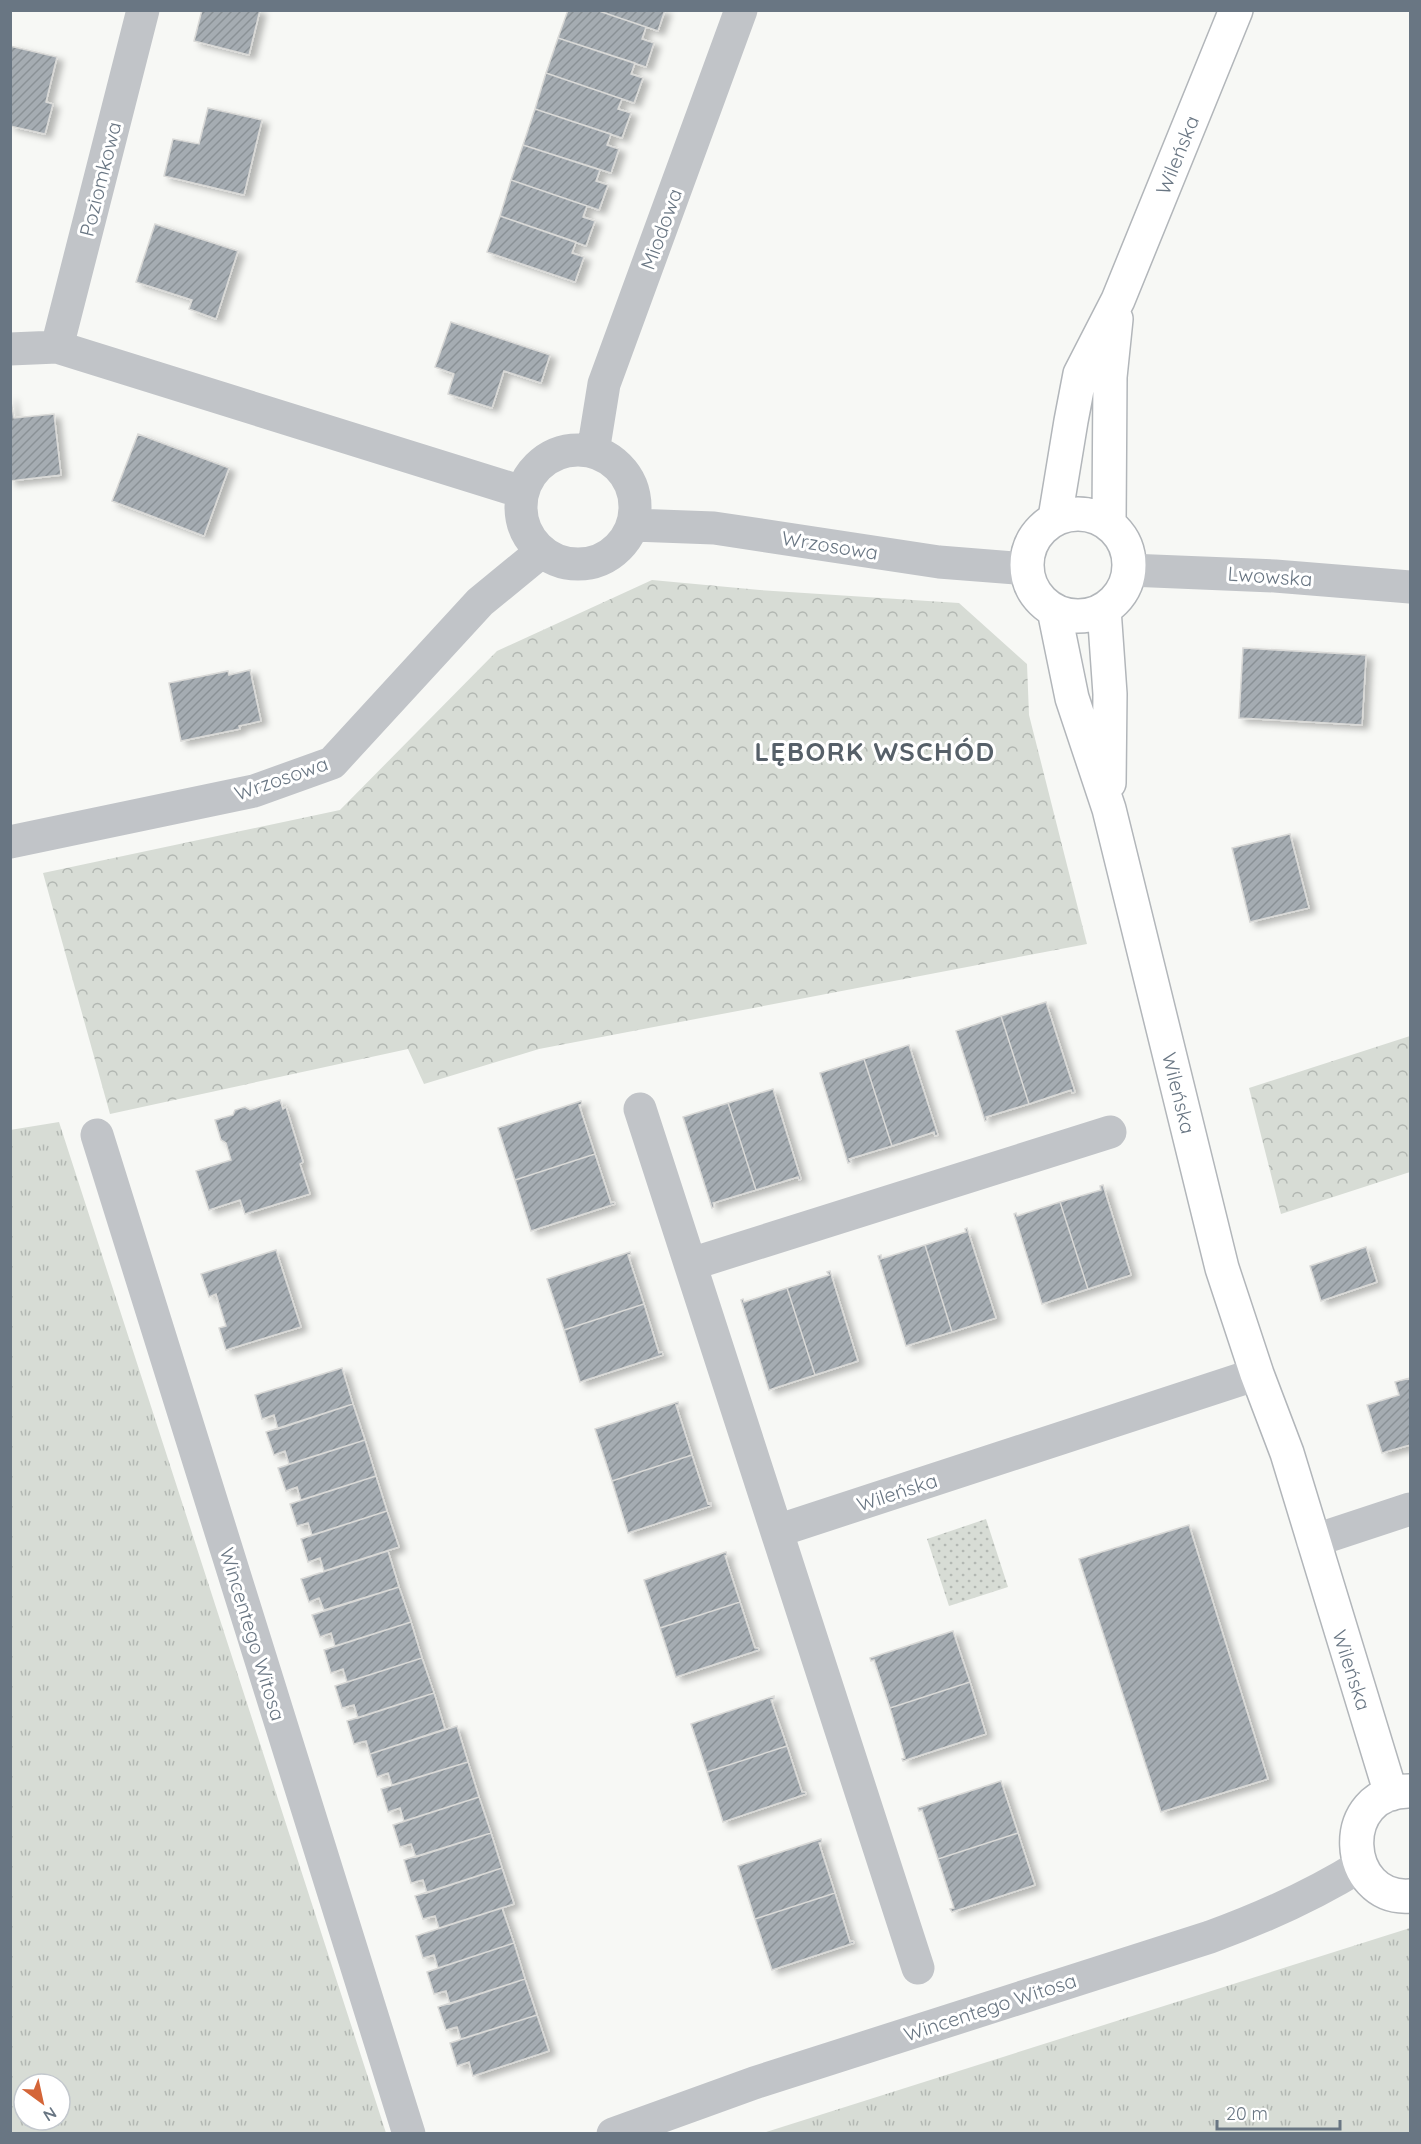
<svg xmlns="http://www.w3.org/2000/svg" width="1421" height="2144" font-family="Quicksand,sans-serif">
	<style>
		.grass { fill: url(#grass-tufts); fill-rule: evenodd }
		.forest { fill: url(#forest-crowns) }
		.park { fill: url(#park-dots) }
		.building { fill: url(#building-hatch); stroke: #d9d9d7; stroke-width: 1.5; filter: url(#shadow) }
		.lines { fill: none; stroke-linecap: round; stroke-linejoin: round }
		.major-casing { stroke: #b2b6ba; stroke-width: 36 }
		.minor { stroke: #c1c4c8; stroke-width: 33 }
		.major { stroke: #fff; stroke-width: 33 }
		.labels { text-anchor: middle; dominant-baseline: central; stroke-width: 6; stroke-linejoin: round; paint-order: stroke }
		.street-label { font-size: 20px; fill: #697683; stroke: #fff }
		.district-label { font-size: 26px; font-weight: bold; letter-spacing: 1.5px; fill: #566069; stroke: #fff }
	</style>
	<defs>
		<pattern id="grass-tufts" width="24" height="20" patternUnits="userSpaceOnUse" patternTransform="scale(1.5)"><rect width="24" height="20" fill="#d7dcd5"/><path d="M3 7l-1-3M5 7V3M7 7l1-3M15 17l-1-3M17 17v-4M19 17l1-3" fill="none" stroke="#b2b7b2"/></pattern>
		<pattern id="forest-crowns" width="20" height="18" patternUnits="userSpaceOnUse" patternTransform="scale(1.5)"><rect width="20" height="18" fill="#d7dcd5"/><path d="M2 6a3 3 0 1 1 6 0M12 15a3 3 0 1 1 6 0" fill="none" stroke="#b2b7b2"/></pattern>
		<pattern id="park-dots" width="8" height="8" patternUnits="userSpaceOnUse" patternTransform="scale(1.5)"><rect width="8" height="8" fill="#d7dcd5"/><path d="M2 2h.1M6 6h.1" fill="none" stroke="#b2b7b2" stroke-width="1.8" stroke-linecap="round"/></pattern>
		<pattern id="building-hatch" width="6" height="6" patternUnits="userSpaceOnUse" patternTransform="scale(1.5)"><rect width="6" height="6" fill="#a5acb2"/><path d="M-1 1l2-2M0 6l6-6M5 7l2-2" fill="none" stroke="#8a9196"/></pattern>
		<filter id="shadow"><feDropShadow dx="6" dy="4" stdDeviation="3" flood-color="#0004"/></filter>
	</defs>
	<rect width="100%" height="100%" fill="#f7f8f5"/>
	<!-- grass -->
	<path class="grass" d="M59,1122L386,2133H11L10,1130ZM24,2084H60V2120H24Z
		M1410,1928V2133H763Z"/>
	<!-- forest -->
	<path class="forest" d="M652,580L760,590L959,603L1027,664L1029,715L1087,944L539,1049L424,1084L408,1049L110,1114L43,873L340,810L497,651Z
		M1410,1036V1172L1281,1214L1249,1088Z"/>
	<!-- park -->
	<path class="park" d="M986,1519L1008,1587L949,1606L927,1539Z"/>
	<!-- building -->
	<path class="building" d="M202,10H260L249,55L194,41Z
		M568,10H596L646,27L642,39L654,43L646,67L558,38Z
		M596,10H665L658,31Z
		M558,38L635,63L631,74L643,78L634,103L546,73Z
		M10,46L57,57L46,102L53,104L45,134L10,126Z
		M546,73L622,99L618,109L631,113L622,138L535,109Z
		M208,108L262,120L244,195L164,176L173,139L199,144Z
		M535,109L611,134L607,145L619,149L611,173L523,145Z
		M523,145L600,170L596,181L608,185L599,210L511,180Z
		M511,180L587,206L583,217L595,221L586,246L500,216Z
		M500,216L576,242L572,253L584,257L575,282L487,252Z
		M155,224L238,251L216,319L189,309L192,300L136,282Z
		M451,322L550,355L541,383L504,371L492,408L448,394L454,374L435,367Z
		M10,396L14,418L54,414L61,475L10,481Z
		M138,434L229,468L204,536L112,501Z
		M1243,648L1366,655L1362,725L1239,718Z
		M250,670L261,721L239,726L240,729L181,741L169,683L228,671L229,675Z
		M1290,834L1309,908L1250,922L1232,848Z
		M1046,1002L1075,1092L1072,1093L1071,1090L1029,1104L1001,1016Z
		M1001,1016L1029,1104L986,1117L987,1120L985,1121L956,1031Z
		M909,1045L938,1135L935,1136L934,1132L892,1146L864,1059Z
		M864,1059L892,1146L849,1159L851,1162L848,1163L820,1073Z
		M773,1089L801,1179L799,1180L798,1177L756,1190L728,1103Z
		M280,1100L283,1109L286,1107L303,1162L300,1164L310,1194L245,1214L240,1200L209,1210L196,1171L231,1160L226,1143L221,1140L215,1120L233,1115L235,1110L245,1107L250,1110Z
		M581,1101L582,1104L579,1105L595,1154L515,1180L498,1128Z
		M728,1103L756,1190L713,1203L714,1207L712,1208L683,1117Z
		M595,1154L611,1203L614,1202L615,1204L531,1231L515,1180Z
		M1103,1185L1131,1275L1088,1289L1060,1202L1101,1190L1100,1186Z
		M1060,1202L1088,1289L1042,1304L1014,1214L1016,1213L1017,1216Z
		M967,1228L996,1318L952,1332L925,1245L966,1232L965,1229Z
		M925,1245L952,1332L906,1346L878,1256L881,1255V1259Z
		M1366,1247L1377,1282L1321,1301L1310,1266Z
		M276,1250L301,1327L226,1350L219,1328L226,1326L216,1294L209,1297L201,1274Z
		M630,1252L631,1254L628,1255L644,1304L564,1330L547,1279Z
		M830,1271L858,1361L815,1375L787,1288L829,1275L827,1272Z
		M787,1288L815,1375L769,1390L741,1300L743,1299L744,1302Z
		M644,1304L659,1353L662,1352L663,1355L580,1382L564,1330Z
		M342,1368L353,1404L278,1429L274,1415L262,1419L255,1395Z
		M1410,1378V1445L1382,1453L1367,1405L1399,1395L1395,1382Z
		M678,1402L679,1405H676L692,1455L612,1481L595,1429Z
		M353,1404L365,1440L289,1464L285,1451L274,1455L266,1432Z
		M365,1440L376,1476L301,1500L297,1487L286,1491L278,1468Z
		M692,1455L708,1504L711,1503V1506L628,1533L612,1481Z
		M376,1476L387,1511L312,1535L308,1523L297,1526L290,1504Z
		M387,1511L399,1547L324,1571L320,1558L308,1562L301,1539Z
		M1189,1525L1268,1779L1161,1812L1079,1559Z
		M388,1551L399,1587L324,1610L319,1598L309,1602L301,1579Z
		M726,1552L727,1555L725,1556L740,1602L660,1628L644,1580Z
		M399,1587L411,1622L335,1646L331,1633L320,1637L312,1615Z
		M740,1602L755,1648H758L759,1650L676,1677L660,1628Z
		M411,1622L422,1658L347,1682L343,1669L331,1673L324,1650Z
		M953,1631L970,1682L890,1708L874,1660L871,1661L870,1658Z
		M422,1658L434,1693L358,1718L354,1705L342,1708L335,1686Z
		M970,1682L986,1734L903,1761L902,1759L905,1758L890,1708Z
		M434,1693L445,1729L370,1754L366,1741L354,1744L347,1721Z
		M774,1696V1699L771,1700L787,1746L707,1772L691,1724Z
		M457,1726L468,1762L392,1785L388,1773L377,1777L370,1754Z
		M787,1746L802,1792H805L806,1794L723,1822L707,1772Z
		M468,1762L479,1797L404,1821L400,1808L388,1812L381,1789Z
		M1001,1781L1018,1833L938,1859L922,1810L919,1811L918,1808Z
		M479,1797L491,1833L416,1857L411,1844L400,1847L393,1825Z
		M491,1833L502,1868L427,1893L423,1880L411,1883L404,1860Z
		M1018,1833L1035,1885L952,1912L950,1909L954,1908L938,1859Z
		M821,1839L822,1842L819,1843L835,1893L755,1919L738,1866Z
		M502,1868L514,1904L439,1928L435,1916L423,1919L415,1896Z
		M835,1893L850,1942L853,1941L854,1943L772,1970L755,1919Z
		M502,1908L514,1943L438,1968L434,1955L423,1958L416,1936Z
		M514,1943L525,1979L450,2004L446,1991L434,1994L427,1972Z
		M525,1979L537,2015L461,2039L457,2027L446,2030L438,2007Z
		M537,2015L549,2051L473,2076L469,2062L457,2066L450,2043Z"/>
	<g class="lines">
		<!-- major casing -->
		<g class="major-casing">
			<path id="major" d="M1027 565a51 51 0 1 1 102 0a51 51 0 1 1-102 0Z
				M1055,518L1071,421L1080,374L1118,300L1236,10
				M1109,523L1110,377L1116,319
				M1104,609L1110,694L1109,783
				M1054,610L1072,698L1109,809L1222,1268L1257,1374L1287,1453L1391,1794
				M1410,1791C1335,1790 1343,1901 1410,1896"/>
		</g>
		<!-- minor -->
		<path class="minor" d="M57,347L143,10
			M10,349L57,347L522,492
			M521 507a57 57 0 1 1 114 0a57 57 0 1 1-114 0Z
			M593,452L604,384L741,10
			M633,525L714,528L939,562L1027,569
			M1129,570L1275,576L1410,587
			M10,842L254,791L332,763L480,602L541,552
			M640,1109L918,1968
			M97,1135L409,2134
			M691,1264L1110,1132
			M777,1531L1257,1374
			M1313,1541L1410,1509
			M613,2134L754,2083L1210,1937C1262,1918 1312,1896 1360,1866"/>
		<!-- major -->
		<use href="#major" class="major"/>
	</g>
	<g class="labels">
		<!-- street labels -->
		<g class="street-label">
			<text transform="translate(1177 155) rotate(-68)">Wileńska</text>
			<text transform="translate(100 179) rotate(-76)">Poziomkowa</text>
			<text transform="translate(661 229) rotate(-70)">Miodowa</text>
			<text transform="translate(830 545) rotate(9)">Wrzosowa</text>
			<text transform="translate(1270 576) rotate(4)">Lwowska</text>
			<text transform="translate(281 778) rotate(-19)">Wrzosowa</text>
			<text transform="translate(1179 1093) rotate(76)">Wileńska</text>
			<text transform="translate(897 1492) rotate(-18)">Wileńska</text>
			<text transform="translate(253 1634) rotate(73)">Wincentego Witosa</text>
			<text transform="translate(1352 1670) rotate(72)">Wileńska</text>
			<text transform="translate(990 2007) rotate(-18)">Wincentego Witosa</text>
		</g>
		<!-- district labels -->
		<g class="district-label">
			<text x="875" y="751">LĘBORK WSCHÓD</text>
		</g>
	</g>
	<!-- border -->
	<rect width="1421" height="2144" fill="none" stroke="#697683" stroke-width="24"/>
	<!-- north arrow -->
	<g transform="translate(42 2102) rotate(147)"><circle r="28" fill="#ffffff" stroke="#c3c8cd" stroke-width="1.5"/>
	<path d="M0-4.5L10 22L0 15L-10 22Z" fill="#d46538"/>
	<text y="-9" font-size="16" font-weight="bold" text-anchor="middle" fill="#697683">N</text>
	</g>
	<!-- scale -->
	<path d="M1217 2120v9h123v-9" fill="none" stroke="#697683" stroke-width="3"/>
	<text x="1226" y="2120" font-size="18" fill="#697683" stroke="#ffffff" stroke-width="4.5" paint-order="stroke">20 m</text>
</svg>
